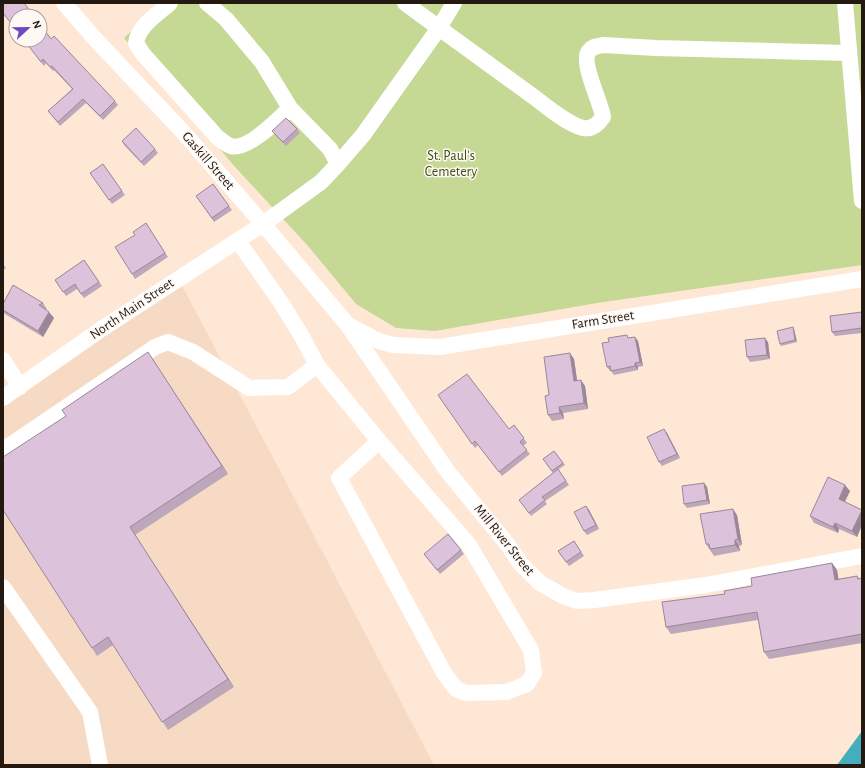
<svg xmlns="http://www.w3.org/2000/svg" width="865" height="768" font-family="'Alegreya Sans',sans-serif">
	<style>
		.built { fill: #f6dac4 }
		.green { fill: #c6d994 }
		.water { fill: #44aebd }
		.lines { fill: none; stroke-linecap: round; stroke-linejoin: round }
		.minor { stroke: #fff; stroke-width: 16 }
		.wall { fill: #bda7bb }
		.shaded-wall { fill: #9a8899 }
		.building { fill: #dcc2da; stroke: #9a8899 }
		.labels { text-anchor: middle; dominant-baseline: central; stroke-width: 3; stroke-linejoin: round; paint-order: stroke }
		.park-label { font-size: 14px; fill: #424e19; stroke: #fef8f4 }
		.street-label { font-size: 14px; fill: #231911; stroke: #fef8f4 }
	</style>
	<rect width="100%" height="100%" fill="#ffe7d6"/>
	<!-- built -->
	<path class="built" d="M178,278L287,484L434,765H3V395Z"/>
	<!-- green -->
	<path class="green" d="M161,3H862V265L597,303L435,331L396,328L356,304L308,246L236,168L124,38Z"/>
	<!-- water -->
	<path class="water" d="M862,731V765H837Z"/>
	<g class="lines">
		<!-- minor -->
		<path class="minor" d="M64,3L96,40L184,133L263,224L347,324L448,472L508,545L520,563L540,583L563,596L577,601L594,600L706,585L862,556
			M170,3C158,14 138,26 136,43L143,54L218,138C222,140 226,145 231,146C247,151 279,119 290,108
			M207,3L226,19L262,62L290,108L330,149L338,164
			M454,3L439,28C471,51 502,74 534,97C547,107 567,124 583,128C592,130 599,123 603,117C601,102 580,62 589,51C593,46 598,46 604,45L656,48L848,53
			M845,3L862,201
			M238,241L282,304L301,335L317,365L379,441L469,545L531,650L534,673L527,684L506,692L466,693L456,689L444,673L339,478L379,441
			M350,326L379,341L393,345L440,347L862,279
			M3,360L20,387
			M3,398L100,330L263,224L321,182L338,164L363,135L439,28L405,3
			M3,450L155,347L168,342L193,352L249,388L288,387L317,365
			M3,587L90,712L100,765"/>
	</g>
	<!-- wall -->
	<path class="wall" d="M51,39L115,101L118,105L103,120L86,103L60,126L48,111L72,89L54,70L53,71L46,63L44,66L24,40Z
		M297,129L300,133L286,146L275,135L272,131Z
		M122,141L155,149L158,153L144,166L124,145Z
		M103,164L125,195L112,204L90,173Z
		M213,184L232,210L214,222L196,196Z
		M146,223L168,257L135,279L132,274L135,235Z
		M84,260L102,286L84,298L77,289L66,296L55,280Z
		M3,264L6,268L3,270Z
		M43,303L47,309L46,310L54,318L43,337L5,314L3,312V304Z
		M862,312V333L835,336L832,332Z
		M793,327L794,329L797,342L781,346L780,344Z
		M630,338L638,341L643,366L638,367V370L614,375L611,371H610L607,367Z
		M768,342L770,359L750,362L747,357Z
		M574,359L577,380L585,386L588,409L563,413L564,419L552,421L548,415L549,395Z
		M153,360L228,474L135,535L234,687L168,730L113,645L97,656L92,648Z
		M438,395L509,429L514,425L527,443L523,446L530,454L502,476L478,445L475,448Z
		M667,433L680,458L662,466L659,462Z
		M554,451L565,465L553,473L543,459Z
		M558,469L569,485L545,501L547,504L531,516L519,500Z
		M704,483L707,487L710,504L687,508L684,504Z
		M850,491L845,502L862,510V525L857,537L839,529L838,533L814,523L810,516Z
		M586,506L589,510L599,529L587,535L584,531Z
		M737,515L742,545L739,546L740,551L714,556L706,544Z
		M574,541L584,556L569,566L558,551Z
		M461,550L464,554L440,574L424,554Z
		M832,563L837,570L838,579L857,576L859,578H862V643L769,659L764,652L758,620L671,634L666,627L725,594Z"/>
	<!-- shaded-wall -->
	<path class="shaded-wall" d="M49,312L54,318L43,337L38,331Z
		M793,327L794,329L797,342L795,340Z
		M635,337L638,341L643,366L640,362Z
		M765,338L768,342L770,359L767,355Z
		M148,352L153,360L228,474L222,466Z
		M570,353L574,359L578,387L574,381Z
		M635,363L638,367V370L635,366Z
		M581,380L585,386L588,409L584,403Z
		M559,407L563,413L564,419L560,413Z
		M664,429L667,433L680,458L677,454Z
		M704,483L707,487L710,504L707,500Z
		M845,485L850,491L843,505L839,499Z
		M586,506L589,510L599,529L596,525Z
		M733,509L737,515L742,545L738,539Z
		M862,510V525L857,537L852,531Z
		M835,523L839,529L838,533L833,527Z
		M130,527L135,535L234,687L228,679Z
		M735,540L739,546L740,551L735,545Z
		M832,563L837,570L840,587L835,580Z"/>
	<!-- building -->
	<path class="building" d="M3,3H24L34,16H16V30L3,13Z
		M40,24L51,39L54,36L115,101L100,116L83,99L58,122L48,111L73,89L52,66L50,67L43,59L41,62L24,40H40Z
		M286,118L297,129L283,142L272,131Z
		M136,128L155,149L141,162L122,141Z
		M103,164L122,191L109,200L90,173Z
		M213,184L229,206L212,218L196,196Z
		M146,223L165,253L132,274L115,247L135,235L133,232Z
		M84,260L99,282L81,294L75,284L63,292L55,280Z
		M13,285L43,303L39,305L49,312L38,331L3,310V304Z
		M862,312V328L832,332L830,316Z
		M793,327L795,340L780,344L777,331Z
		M627,335L628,338L635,337L640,362L635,363V366L611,371L610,366L607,367L602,343L609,342L608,338Z
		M765,338L767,355L747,357L745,340Z
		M148,352L222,466L130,527L228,679L162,722L108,637L92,648L3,510V457L66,416L62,410Z
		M570,353L574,381L581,380L584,403L559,407L560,413L548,415L545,396L549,395L544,357Z
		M467,374L509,429L514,425L524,438L520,442L527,450L499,472L475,441L472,444L438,395Z
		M664,429L677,454L659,462L647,437Z
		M554,451L563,463L552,471L543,459Z
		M558,469L566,481L542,497L545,500L529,513L519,500Z
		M828,477L845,485L839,499L862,510L852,531L835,523L833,527L810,516Z
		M704,483L707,500L684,504L682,486Z
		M586,506L596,525L584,531L574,512Z
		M733,509L738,539L735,540V545L710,549L709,544H706L700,514Z
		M448,534L461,550L437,570L424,554Z
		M574,541L581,552L566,562L558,551Z
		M832,563L835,580L857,576L858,579L862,578V634L764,652L757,612L666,627L662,602L725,594L724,591L752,586L751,578Z"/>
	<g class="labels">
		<!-- park labels -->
		<g class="park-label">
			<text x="451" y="156">St. Paul's<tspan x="451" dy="16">Cemetery</tspan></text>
		</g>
		<!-- street labels -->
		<g class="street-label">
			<text transform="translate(208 161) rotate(49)">Gaskill Street</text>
			<text transform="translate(132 309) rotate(-34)">North Main Street</text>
			<text transform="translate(603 320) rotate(-9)">Farm Street</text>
			<text transform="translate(504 540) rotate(51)">Mill River Street</text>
		</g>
	</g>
	<!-- border -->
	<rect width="865" height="768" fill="none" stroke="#231911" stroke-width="8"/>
	<!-- north arrow -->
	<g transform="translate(28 28) rotate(68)"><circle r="19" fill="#fef8f4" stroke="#a69f99"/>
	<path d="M0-3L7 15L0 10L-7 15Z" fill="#6b49c1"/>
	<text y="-6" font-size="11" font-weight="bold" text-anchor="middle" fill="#231911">N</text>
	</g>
</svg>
